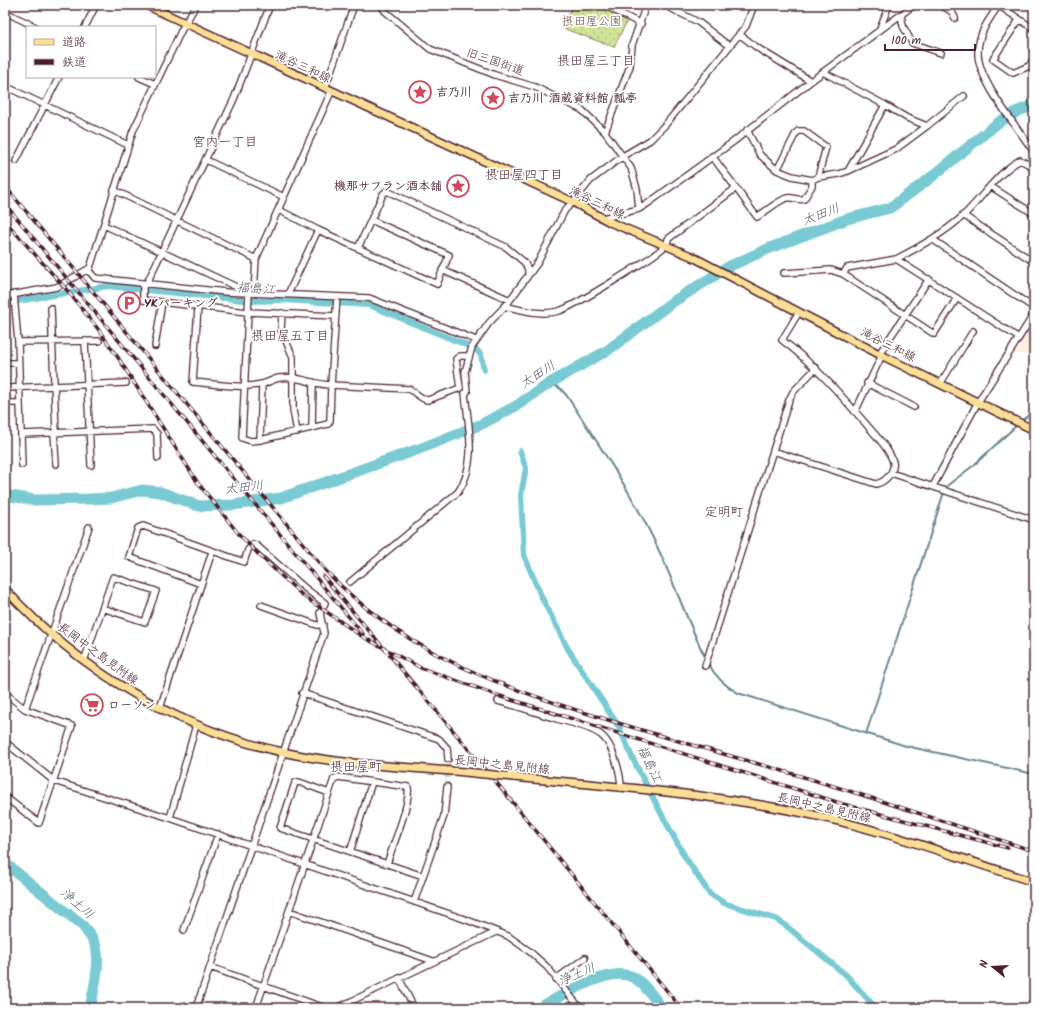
<svg xmlns="http://www.w3.org/2000/svg" width="1039" height="1013" font-family="Kalam,'Klee One',sans-serif">
	<style>
		.built { fill: #fbefe3 }
		.park { fill: url(#park-dots); stroke: #8e8161 }
		.lines { fill: none; stroke-linecap: round; stroke-linejoin: round }
		.stream { stroke: #678690; stroke-width: 2 }
		.canal { stroke: #7acad4; stroke-width: 6 }
		.river { stroke: #7acad4; stroke-width: 11 }
		.minor-tunnel { stroke: #dbd2d5; stroke-width: 5.5; stroke-dasharray: 5.5 3; stroke-linecap: butt }
		.minor-casing { stroke: #4a1f2b; stroke-width: 8 }
		.major-casing { stroke: #4a1f2b; stroke-width: 10 }
		.minor { stroke: #fff; stroke-width: 5.5 }
		.major { stroke: #fcde96; stroke-width: 7 }
		.rail-casing { stroke: #4a1f2b; stroke-width: 3.5 }
		.rail { stroke: #fff; stroke-width: 2; stroke-dasharray: 6; stroke-linecap: butt }
		.major-bridge-casing { stroke: #4a1f2b; stroke-width: 10; stroke-linecap: butt }
		.major-bridge { stroke: #fcde96; stroke-width: 7 }
		.labels { text-anchor: middle; dominant-baseline: central; stroke-width: 3.5; stroke-linejoin: round; paint-order: stroke }
		.park-label { font-size: 12px; fill: #6c5046; stroke: #fff }
		.street-label { font-size: 12px; fill: #4a1f2b; stroke: #fff }
		.poi-label { font-size: 12px; font-weight: bold; fill: #4a1f2b; stroke: #fff; text-anchor: start }
		.neighbourhood-label { font-size: 13px; fill: #4a1f2b; stroke: #fff }
		.water-label { font-size: 13px; font-style: italic; fill: #5b5b66; stroke: #fff }
	</style>
	<defs>
		<pattern id="park-dots" width="8" height="8" patternUnits="userSpaceOnUse"><rect width="8" height="8" fill="#d1e397"/><path d="M2 2h.1M6 6h.1" fill="none" stroke="#b5c282" stroke-width="1.8" stroke-linecap="round"/></pattern>
	</defs>
	<rect width="100%" height="100%" fill="#fff"/>
	<filter id="ink" filterUnits="userSpaceOnUse"><feTurbulence type="fractalNoise" baseFrequency=".025" numOctaves="2"/><feDisplacementMap in="SourceGraphic" scale="8" xChannelSelector="R" yChannelSelector="G"/><feConvolveMatrix kernelMatrix="1 2 1 2 8 2 1 2 1" color-interpolation-filters="sRGB"/></filter>
	<g filter="url(#ink)">
		<!-- built -->
		<path class="built" d="M1034,321V356L1013,353Z"/>
		<!-- park -->
		<path class="park" d="M573,5H597L627,21L614,47L562,28Z"/>
		<g class="lines">
			<!-- stream -->
			<path class="stream" d="M550,383L561,389L567,396C597,442 628,487 652,536C672,576 686,619 706,659
				M1021,421L1034,411
				M708,663C715,676 725,686 738,693L906,746L1034,774
				M866,734L944,492L948,485L974,465L1018,424"/>
			<!-- canal -->
			<path class="canal" d="M5,303L108,286L253,301L283,300L369,305L476,349L481,355L484,370
				M520,451L526,468L521,495L524,555L541,596L568,649L619,727L632,757L662,815L685,857L709,893L724,903L776,919L785,925L846,975L876,1008"/>
			<!-- river -->
			<path class="river" d="M5,495L34,500L89,499L111,498L142,490L160,492L199,506L233,505L281,498L419,449L482,424L516,406L550,383L608,350L671,303L730,266L770,248L847,219L890,208L933,176L999,122L1018,111L1034,105
				M5,863L83,926C87,932 93,938 95,945C102,960 93,992 90,1008
				M539,1008C560,997 609,965 633,977C645,984 654,998 662,1008"/>
			<!-- minor-tunnel -->
			<path class="minor-tunnel" d="M447,787L448,759"/>
			<!-- minor casing -->
			<g class="minor-casing">
				<path id="minor" d="M381,5L385,11L430,49L495,75L535,87L582,110L605,132L631,168L637,189L639,209
					M604,5L641,24
					M664,5L698,22L729,46
					M941,5L952,12L955,18
					M998,5L1034,29
					M999,5C989,19 978,34 978,52C977,80 1018,128 1034,152
					M5,12L36,27
					M901,14L903,26L912,43L941,53
					M1019,20L993,59L1013,73L1029,66L1034,58
					M85,27L96,5
					M879,31L889,5
					M739,34L759,49L811,81
					M139,77L155,84
					M5,86L128,145
					M325,88L354,5
					M927,126L964,96
					M747,130L760,155L777,170L795,135L798,131H804L826,147L818,177
					M605,132L630,66L632,45L646,5
					M206,160L284,197
					M16,161L59,77
					M777,170L792,176L812,180L818,177L839,174L848,171L885,105L823,72
					M848,171L896,149L927,126L907,118L885,105
					M990,186L1034,214
					M736,188L757,217C764,213 781,198 788,198C794,197 798,201 804,199L812,186V180
					M114,190L256,259
					M279,210L318,230L437,284L449,255L371,220
					M963,215L1034,262
					M603,218L639,209L647,204L733,142L811,81L914,5
					M104,225L245,291
					M932,239L1034,308
					M358,248L383,194L387,191L506,247L524,262L528,269V275
					M896,259L847,268L843,274L934,334L957,298
					M88,270L95,278L226,292L369,298L476,340
					M442,270L510,300
					M784,273L831,270L843,274
					M143,283V300L247,312L335,316
					M147,283L234,99L270,5
					M254,293L256,259L331,92
					M14,294L18,342L22,465
					M288,294L318,230
					M5,296L57,287L90,268L133,131L182,29L196,5
					M337,297L331,385L409,389C415,392 422,400 428,400L460,388L456,359L460,356H468
					M504,306C521,310 542,316 559,311C573,307 658,255 666,245C667,244 668,240 668,239L736,188L712,156
					M198,307L193,382C215,384 240,389 262,384C268,383 273,379 279,378C297,375 314,385 331,385L330,421L328,424L260,440L251,441L242,438L249,293
					M51,308L56,432
					M282,313L281,330L293,357V410L297,432
					M1019,338L896,259C920,247 943,234 963,216C983,197 996,174 1020,160L1034,167
					M85,341L91,465
					M18,342L99,341
					M155,346L162,302
					M879,354L929,279
					M5,363H18
					M867,383L914,407
					M940,384L973,331
					M5,388L126,383
					M5,403H20
					M855,412L882,355
					M312,428L313,382
					M54,432L56,464
					M22,434L153,429L157,434L158,458
					M260,440L262,384
					M773,451L876,484C885,482 895,472 893,462C889,448 875,435 866,424C840,394 814,364 782,340L799,312
					M891,473L1034,520
					M933,486L978,402L1034,314
					M350,582L458,492C478,464 468,425 465,393L467,392L465,372L472,347L489,323L507,304L538,262L565,210L573,202L591,180L623,156L650,140L666,124L746,26L754,5
					M261,605L317,625H323
					M84,661L113,577L156,591L145,622L102,608
					M705,666L789,400L793,392L816,368
					M5,693L25,709L72,726L39,823L5,797
					M302,693L439,739L447,748L448,759
					M498,701C518,706 537,713 557,719C571,723 589,726 601,735C613,744 621,774 621,788
					M160,708L212,552
					M25,709L89,527
					M5,742L54,781L170,818L467,920L508,936L529,951L547,967L580,1008
					M170,818L196,725
					M350,852L372,782
					M387,864C392,847 411,803 408,787L338,777L334,779L329,793L299,782L295,783L280,828L423,876
					M414,902L444,816L447,787
					M289,911L433,961
					M184,930L218,834
					M210,967L325,1008
					M399,978L414,1008
					M556,979L585,958
					M196,1008L324,633L320,613L325,603L306,589L256,545L253,544L248,550L244,562L143,526L138,528L129,557L201,584
					M256,1008L329,793
					M337,1008L496,932"/>
			</g>
			<!-- major casing -->
			<g class="major-casing">
				<path id="major" d="M146,5L573,202L612,223L691,256L879,354L1034,430
					M5,589C79,670 175,728 282,752C342,765 404,767 465,772
					M513,777C608,786 705,793 799,812C879,828 956,857 1034,882"/>
			</g>
			<!-- minor -->
			<use href="#minor" class="minor"/>
			<!-- major -->
			<use href="#major" class="major"/>
			<!-- rail casing -->
			<g class="rail-casing">
				<path id="rail" d="M5,186L325,570C400,649 486,681 586,713C652,734 717,752 783,771C867,795 950,824 1034,851
					M5,204L363,634
					M5,221L66,289L98,329L119,359L198,483L238,533L259,555L302,595L363,637L421,668L497,695L843,804L1008,848
					M323,576L487,771L681,1008"/>
			</g>
			<!-- rail -->
			<use href="#rail" class="rail"/>
			<!-- major-bridge casing -->
			<g class="major-bridge-casing">
				<path id="major-bridge" d="M465,772L513,777"/>
			</g>
			<!-- major-bridge -->
			<use href="#major-bridge" class="major-bridge"/>
		</g>
	</g>
	<!-- icons -->
	<defs>
		<g id="sight-ring" transform="scale(1.15)"><circle r="9.5" fill="#fff" stroke="#d1495b" stroke-width="1.5"/><path d="M0-6L1.8-2.2L6-1.7L2.9 1.2L3.7 5.4L0 3.3L-3.7 5.4L-2.9 1.2L-6-1.7L-1.8-2.2Z" fill="#d1495b"/></g>
		<g id="parking-ring" transform="scale(1.15)"><circle r="9.5" fill="#fff" stroke="#d1495b" stroke-width="1.5"/><path d="M-3.5-5.5H1a3.5 3.5 0 0 1 0 7H-1V5.5H-3.5ZM-1-3.4V-.6H.8a1.4 1.4 0 0 0 0-2.8Z" fill="#d1495b"/></g>
		<g id="supermarket-ring" transform="scale(1.15)"><circle r="9.5" fill="#fff" stroke="#d1495b" stroke-width="1.5"/><path d="M-6-5.5h2.5l.6 2H6L4.5 2H-2.5L-4.4-4H-6ZM-1.5 3.2a1.3 1.3 0 1 0 .1 0ZM3 3.2a1.3 1.3 0 1 0 .1 0Z" fill="#d1495b"/></g>
	</defs>
	<g fill-rule="evenodd">
		<use href="#sight-ring" x="420" y="92"/>
		<use href="#sight-ring" x="493" y="98"/>
		<use href="#sight-ring" x="458" y="186"/>
		<use href="#parking-ring" x="129" y="303"/>
		<use href="#supermarket-ring" x="92" y="705"/>
	</g>
	<g class="labels">
		<!-- park labels -->
		<g class="park-label">
			<text x="592" y="21">摂田屋公園</text>
		</g>
		<!-- street labels -->
		<g class="street-label">
			<text transform="translate(495 62) rotate(19)">旧三国街道</text>
			<text transform="translate(303 67) rotate(25)">滝谷三和線</text>
			<text transform="translate(597 203) rotate(26)">滝谷三和線</text>
			<text transform="translate(888 345) rotate(27)">滝谷三和線</text>
			<text transform="translate(98 654) rotate(36)">長岡中之島見附線</text>
			<text transform="translate(502 765) rotate(6)">長岡中之島見附線</text>
			<text transform="translate(824 808) rotate(13)">長岡中之島見附線</text>
		</g>
		<!-- poi labels -->
		<g class="poi-label">
			<text x="436" y="92">吉乃川</text>
			<text x="508" y="98">吉乃川 酒蔵資料館 瓢亭</text>
			<text x="442" y="186" text-anchor="end">機那サフラン酒本舗</text>
			<text x="144" y="303">YKパーキング</text>
			<text x="108" y="705">ローソン</text>
		</g>
		<!-- neighbourhood labels -->
		<g class="neighbourhood-label">
			<text x="596" y="61">摂田屋三丁目</text>
			<text x="225" y="142">宮内一丁目</text>
			<text x="524" y="175">摂田屋四丁目</text>
			<text x="290" y="336">摂田屋五丁目</text>
			<text x="724" y="512">定明町</text>
			<text x="356" y="767">摂田屋町</text>
		</g>
		<!-- water labels -->
		<g class="water-label">
			<text transform="translate(821 215) rotate(-21)">太田川</text>
			<text transform="translate(256 289) rotate(4)">福島江</text>
			<text transform="translate(538 375) rotate(-33)">太田川</text>
			<text transform="translate(244 488) rotate(-7)">太田川</text>
			<text transform="translate(649 764) rotate(64)">福島江</text>
			<text transform="translate(77 904) rotate(41)">浄土川</text>
			<text transform="translate(577 975) rotate(-23)">浄土川</text>
		</g>
	</g>
	<!-- margin -->
	<rect width="1039" height="1013" fill="none" stroke="#fff" stroke-width="20"/>
	<rect x="10" y="10" width="1019" height="993" fill="none" stroke="#4a1f2b" stroke-width="1.5" filter="url(#ink)"/>
	<!-- legend -->
	<rect x="26" y="26" width="130" height="52" fill="#ffffff" stroke="#b7a5aa"/>
	<rect x="34" y="39" width="20" height="6" fill="#fcde96" stroke="#b7a5aa"/>
	<text x="62" y="46" font-size="12" fill="#4a1f2b">道路</text>
	<rect x="34" y="59" width="20" height="6" fill="#4a1f2b" stroke="#b7a5aa"/>
	<text x="62" y="66" font-size="12" fill="#4a1f2b">鉄道</text>
	<!-- north arrow -->
	<g transform="translate(993 967) rotate(288)" stroke="#ffffff" stroke-width="3" paint-order="stroke">
	<path d="M0-3L7 15L0 10L-7 15Z" fill="#4a1f2b"/>
	<text y="-6" font-size="11" font-weight="bold" text-anchor="middle" fill="#4a1f2b">N</text>
	</g>
	<!-- scale -->
	<path d="M885 44v6h90v-6" fill="none" stroke="#4a1f2b" stroke-width="2"/>
	<text x="891" y="44" font-size="12" fill="#4a1f2b" stroke="#ffffff" stroke-width="3" paint-order="stroke">100 m</text>
</svg>
